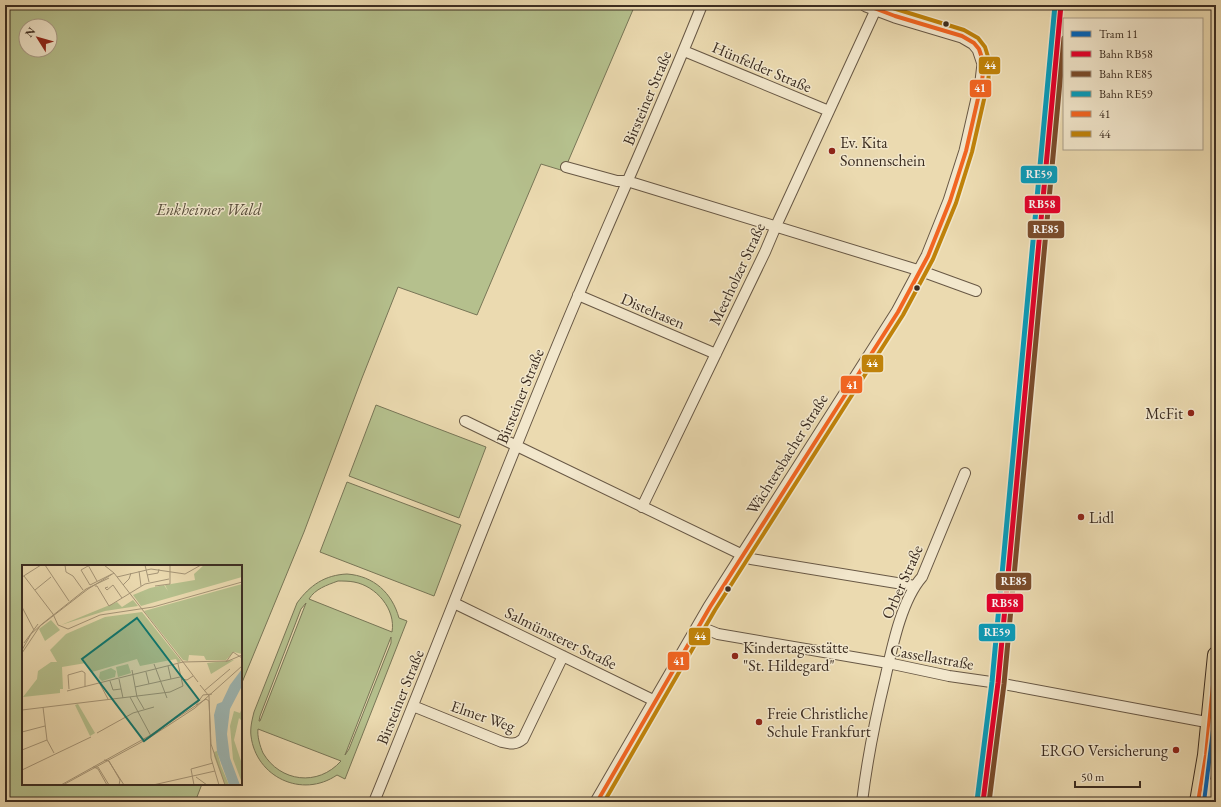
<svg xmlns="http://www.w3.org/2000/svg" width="1221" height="807" font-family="'EB Garamond',serif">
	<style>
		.green { fill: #b5c08d; stroke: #787657; fill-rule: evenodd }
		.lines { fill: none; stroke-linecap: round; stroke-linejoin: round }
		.minor-casing { stroke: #685845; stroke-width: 12 }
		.tertiary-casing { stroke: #685845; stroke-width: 15 }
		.primary-casing { stroke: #3c2d21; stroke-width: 18 }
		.minor { stroke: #f2e7cc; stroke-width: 10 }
		.tertiary { stroke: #f2e7cc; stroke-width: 13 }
		.primary { stroke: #ebdab0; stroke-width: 16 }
		.rail { stroke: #3c2d21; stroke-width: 2.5; stroke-dasharray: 7 7; stroke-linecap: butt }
		.bus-1-casing { stroke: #f2e7cc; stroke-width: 7 }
		.bus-2-casing { stroke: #f2e7cc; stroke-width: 7 }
		.bus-1 { stroke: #f26522; stroke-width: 4 }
		.bus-2 { stroke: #bf820a; stroke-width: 4 }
		.rail-1-casing { stroke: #f2e7cc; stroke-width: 8 }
		.rail-2-casing { stroke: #f2e7cc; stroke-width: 8 }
		.rail-3-casing { stroke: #f2e7cc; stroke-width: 8 }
		.rail-1 { stroke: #e4002b; stroke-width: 5 }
		.rail-2 { stroke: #7a4b2a; stroke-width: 5 }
		.rail-3 { stroke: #069dbd; stroke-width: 5 }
		.tram-1-casing { stroke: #f2e7cc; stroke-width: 7 }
		.tram-1 { stroke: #0065bd; stroke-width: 4 }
		.bus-dot { fill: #3c2d21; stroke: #f2e7cc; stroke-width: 1.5 }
		.poi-dot { fill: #8f2418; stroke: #f2e7cc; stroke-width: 1.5 }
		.labels { text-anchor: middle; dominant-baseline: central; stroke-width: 3; stroke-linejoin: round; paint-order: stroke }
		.street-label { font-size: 16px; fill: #3c2d21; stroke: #f2e7cc }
		.poi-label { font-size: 16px; fill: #3c2d21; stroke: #f2e7cc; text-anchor: start }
		.park-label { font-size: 16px; font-style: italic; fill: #544a37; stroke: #f2e7cc }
		.inset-road { fill: none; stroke: #a59577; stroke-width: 1 }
		.view { fill: #0f766e; fill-opacity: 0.15; stroke: #0f766e; stroke-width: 2 }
		.inset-edge { fill: none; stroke: #3c2d21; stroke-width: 2 }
		.line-badge { stroke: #f2e7cc; stroke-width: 1.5 }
		.badge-label { font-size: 11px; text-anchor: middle; font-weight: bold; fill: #fff }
	</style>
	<rect width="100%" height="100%" fill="#ebdab0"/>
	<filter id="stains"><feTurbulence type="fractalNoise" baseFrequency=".005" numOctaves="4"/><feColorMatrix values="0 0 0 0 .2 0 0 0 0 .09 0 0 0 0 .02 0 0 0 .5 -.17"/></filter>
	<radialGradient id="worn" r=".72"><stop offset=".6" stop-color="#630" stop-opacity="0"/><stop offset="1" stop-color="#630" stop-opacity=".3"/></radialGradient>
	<!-- green -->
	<path class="green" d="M5,5H635L564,171L541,164L477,315L398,287L362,378L304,532L241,685V566H23V784H202L195,802H5ZM26,26H50V50H26Z
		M376,405L486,447L459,518L349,476Z
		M347,482L461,525L434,596L320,552Z
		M347,574C374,576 392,593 399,618L407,621L345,779L337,775C302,799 256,777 251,736C250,728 252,720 254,712L297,603C310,585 325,575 347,574ZM338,581C343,581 349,581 354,582C376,586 396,609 392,632L309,599C315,589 327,585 338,581ZM306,603L260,721H259L260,716L301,609ZM391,637V643L349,749L345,755ZM258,729L341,761C318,787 280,782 263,753C260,746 257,736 258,729Z"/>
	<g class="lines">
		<!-- minor casing -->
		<g class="minor-casing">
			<path id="minor" d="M895,16L900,5
				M684,51L829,111
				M566,167L617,181H627L921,271L976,291
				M578,295L716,354
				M465,421L751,559L915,586
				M642,507L765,252L776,226L876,9
				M454,603L655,701
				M698,626L718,634L888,663L949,676L998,683L1201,721L1209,722L1214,720
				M413,706L502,742C510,744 516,745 523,739L563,656
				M374,802C443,633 507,463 578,296C619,199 663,103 702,5
				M862,802C867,761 875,720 885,679C892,648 901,601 922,577L965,473"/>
		</g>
		<!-- tertiary casing -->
		<g class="tertiary-casing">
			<path id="tertiary" d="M597,802L710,607L898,312L928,256L950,201L966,151L982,81L984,64L979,49L974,43L962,36L895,16L866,5"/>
		</g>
		<!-- primary casing -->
		<g class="primary-casing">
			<path id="primary" d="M1198,802L1206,755L1216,655
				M1213,802L1216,785"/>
		</g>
		<!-- minor -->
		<use href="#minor" class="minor"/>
		<!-- tertiary -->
		<use href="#tertiary" class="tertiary"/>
		<!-- primary -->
		<use href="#primary" class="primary"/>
		<!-- rail -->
		<path class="rail" d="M1044,117L1055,56"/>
		<!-- bus-1 casing -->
		<g class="bus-1-casing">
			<path id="bus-1" d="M597,802L710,607L898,312L928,256L950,201L966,151L982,81L984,64L979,49L974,43L962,36L895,16L866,5
				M1198,802L1206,755L1216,655"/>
		</g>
		<!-- bus-2 casing -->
		<g class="bus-2-casing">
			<path id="bus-2" d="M604,802L715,610L903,315L933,259L956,203L972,152L988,82L990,63L985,47L978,38L964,30L883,5"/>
		</g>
		<!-- bus-1 -->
		<use href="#bus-1" class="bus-1"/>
		<!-- bus-2 -->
		<use href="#bus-2" class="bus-2"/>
		<!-- rail-1 casing -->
		<g class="rail-1-casing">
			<path id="rail-1" d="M983,802L998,683L1061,5"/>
		</g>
		<!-- rail-2 casing -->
		<g class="rail-2-casing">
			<path id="rail-2" d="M989,802L1004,684L1064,38"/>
		</g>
		<!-- rail-3 casing -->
		<g class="rail-3-casing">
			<path id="rail-3" d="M977,801L992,682L1055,5"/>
		</g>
		<!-- rail-1 -->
		<use href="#rail-1" class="rail-1"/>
		<!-- rail-2 -->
		<use href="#rail-2" class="rail-2"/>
		<!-- rail-3 -->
		<use href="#rail-3" class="rail-3"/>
		<!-- tram-1 casing -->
		<g class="tram-1-casing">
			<path id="tram-1" d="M1204,802L1216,706"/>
		</g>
		<!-- tram-1 -->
		<use href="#tram-1" class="tram-1"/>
	</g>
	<!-- markers -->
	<g class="bus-dot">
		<circle cx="946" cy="24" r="3.5"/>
		<circle cx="917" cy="288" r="3.5"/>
		<circle cx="728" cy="589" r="3.5"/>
	</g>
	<g class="poi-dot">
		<circle cx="832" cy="151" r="4"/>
		<circle cx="1191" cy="413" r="4"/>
		<circle cx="1081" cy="517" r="4"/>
		<circle cx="735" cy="656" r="4"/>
		<circle cx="759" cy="722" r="4"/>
		<circle cx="1176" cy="750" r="4"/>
	</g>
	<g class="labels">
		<!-- street labels -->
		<g class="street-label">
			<text transform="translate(762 67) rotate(23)">Hünfelder Straße</text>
			<text transform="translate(647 98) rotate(-67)">Birsteiner Straße</text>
			<text transform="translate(737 274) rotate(-65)">Meerholzer Straße</text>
			<text transform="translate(653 311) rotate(23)">Distelrasen</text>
			<text transform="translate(520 396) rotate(-68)">Birsteiner Straße</text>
			<text transform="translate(787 454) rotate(-58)">Wächtersbacher Straße</text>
			<text transform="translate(902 582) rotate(-66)">Orber Straße</text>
			<text transform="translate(561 638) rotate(26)">Salmünsterer Straße</text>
			<text transform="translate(932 657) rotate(10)">Cassellastraße</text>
			<text transform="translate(400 697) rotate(-68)">Birsteiner Straße</text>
			<text transform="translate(483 716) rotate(19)">Elmer Weg</text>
		</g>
		<!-- poi labels -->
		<g class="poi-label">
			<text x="840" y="142">Ev. Kita<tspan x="840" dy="18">Sonnenschein</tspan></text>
			<text x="1183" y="413" text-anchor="end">McFit</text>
			<text x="1089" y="517">Lidl</text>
			<text x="743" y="647">Kindertagesstätte<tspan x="743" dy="18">"St. Hildegard"</tspan></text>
			<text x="767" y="713">Freie Christliche<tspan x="767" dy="18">Schule Frankfurt</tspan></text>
			<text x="1168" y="750" text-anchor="end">ERGO Versicherung</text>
		</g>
		<!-- park labels -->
		<g class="park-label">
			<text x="209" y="209">Enkheimer Wald</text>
		</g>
	</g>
	<!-- overview -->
	<g transform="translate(22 565)">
		<rect width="220" height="220" fill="#ebdab0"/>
		<path d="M182,0H220V12L119,41L111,30L128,23L142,20L146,26L143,20L173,15L172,9ZM220,19V89L212,87L204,95H184L182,91L167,90L166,96L161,95L122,46ZM111,35L116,41L83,46L39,60L95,37L100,42ZM120,47L159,96L156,98L154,94L118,101L115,94L70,107L64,98L40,102L41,124H38V128L1,132L15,114L16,106L29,97H35L28,85L44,69L83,52ZM29,55L38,65L23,76L17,64ZM212,95L189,109L185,98ZM106,99L109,108L96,112L94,102ZM89,103L94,106L93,112L80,116L77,113L78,107ZM56,139L73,168L68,171L53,140ZM220,143V156L217,153L212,175L220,199V218L211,194L208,161L212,146L218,148ZM195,186L199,201L207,220H203L198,207L192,191V187Z" fill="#b5c08d"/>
		<path d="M220,104V121L208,144L205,169L208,193L218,220H207L195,187L192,150L195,139L200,137L208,120Z" fill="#9db8b6"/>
		<path class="inset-road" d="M23,0L47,36M43,0L44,7L51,11L61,25M66,0L75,16M82,0L92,8L161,97M123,0L127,17M66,1L59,5L68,20M117,6L119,21M125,10L136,8L137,4M2,11L31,49M0,12L19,0M95,12L129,4L163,9L179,0M68,20L90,9M101,20L107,14L109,8M73,21H75L87,41M133,21L148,19V0M86,22L83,23L85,25L91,20L100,33M13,25L29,12M87,41L123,19L147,14M0,42L12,65M31,49L36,60L46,64L78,50L131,42L220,17M2,78L16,59M0,85L9,69L20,59L64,24L87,13M0,88L18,61L66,24L92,8M206,96L220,90M161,97L206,96M204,97L211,87L220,93M132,99L145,133M146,101L149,114M110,105L115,132L122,144M124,107L127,119M97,114L101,133M159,114L165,115L171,111M88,116L91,125L99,124M78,119L86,134M178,120L187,131L189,193L197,220M113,122L158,112M47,124L46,110L60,106L63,108V122M45,126L161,97L176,117M182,126L208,104M108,132L129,171M174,140L181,130L190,129M21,142L25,175L32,188M0,145L148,127L161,121L156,99M0,167L23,161M75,168L111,148L132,142M0,185L25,175M82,195L87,196L98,215L97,220M86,195L102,220M71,202H76L87,220M72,202L76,204L85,220M0,205L69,172M174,212L185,220M39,220L127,171L184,134L187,136L189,179L203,220M41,220L127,173L173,143L220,101M131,220L193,206M172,220L169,204L191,198"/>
		<path class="view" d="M115,53L177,135L122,176L60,94Z"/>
		<rect width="220" height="220" class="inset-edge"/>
	</g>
	<g class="line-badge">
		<rect x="978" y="56" width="23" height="19" rx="4" fill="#bf820a"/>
		<rect x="969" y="79" width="23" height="19" rx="4" fill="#f26522"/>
		<rect x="1020" y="165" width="38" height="19" rx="4" fill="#069dbd"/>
		<rect x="1024" y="195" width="37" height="19" rx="4" fill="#e4002b"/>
		<rect x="1027" y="220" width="38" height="19" rx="4" fill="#7a4b2a"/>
		<rect x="861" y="354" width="23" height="19" rx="4" fill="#bf820a"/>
		<rect x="840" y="375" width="23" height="19" rx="4" fill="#f26522"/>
		<rect x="995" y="572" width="37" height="19" rx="4" fill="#7a4b2a"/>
		<rect x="986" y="593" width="38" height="20" rx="4" fill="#e4002b"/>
		<rect x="978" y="623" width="38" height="19" rx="4" fill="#069dbd"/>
		<rect x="688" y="627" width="23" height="19" rx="4" fill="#bf820a"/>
		<rect x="667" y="651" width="23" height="20" rx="4" fill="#f26522"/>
	</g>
	<g class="badge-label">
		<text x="990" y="69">44</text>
		<text x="980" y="92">41</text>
		<text x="1039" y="178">RE59</text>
		<text x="1042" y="208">RB58</text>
		<text x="1046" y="233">RE85</text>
		<text x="872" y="367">44</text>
		<text x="852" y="389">41</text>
		<text x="1014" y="585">RE85</text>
		<text x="1005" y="607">RB58</text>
		<text x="997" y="636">RE59</text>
		<text x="700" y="640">44</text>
		<text x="679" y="665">41</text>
	</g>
	<!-- margin -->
	<rect width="1221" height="807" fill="none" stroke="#ebdab0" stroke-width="20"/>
	<rect x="6" y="6" width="1209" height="795" fill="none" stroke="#3c2d21" stroke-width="2"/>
	<rect x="10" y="10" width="1201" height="787" fill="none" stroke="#3c2d21"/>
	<!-- legend -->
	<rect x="1063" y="18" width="140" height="132" fill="#f2e7cc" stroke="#a99d88"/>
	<rect x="1071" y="31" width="20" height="6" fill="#0065bd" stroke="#a99d88"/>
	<text x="1099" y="38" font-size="12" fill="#3c2d21">Tram 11</text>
	<rect x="1071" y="51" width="20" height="6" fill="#e4002b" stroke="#a99d88"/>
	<text x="1099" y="58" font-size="12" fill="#3c2d21">Bahn RB58</text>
	<rect x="1071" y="71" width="20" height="6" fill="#7a4b2a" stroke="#a99d88"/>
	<text x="1099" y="78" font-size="12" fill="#3c2d21">Bahn RE85</text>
	<rect x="1071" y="91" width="20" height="6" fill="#069dbd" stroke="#a99d88"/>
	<text x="1099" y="98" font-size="12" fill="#3c2d21">Bahn RE59</text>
	<rect x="1071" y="111" width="20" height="6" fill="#f26522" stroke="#a99d88"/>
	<text x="1099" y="118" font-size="12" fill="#3c2d21">41</text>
	<rect x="1071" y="131" width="20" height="6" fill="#bf820a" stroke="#a99d88"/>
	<text x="1099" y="138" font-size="12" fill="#3c2d21">44</text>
	<!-- north arrow -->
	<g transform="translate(38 38) rotate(307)"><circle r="19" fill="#f2e7cc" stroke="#a99d88"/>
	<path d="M0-3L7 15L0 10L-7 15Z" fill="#8f2418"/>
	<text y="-6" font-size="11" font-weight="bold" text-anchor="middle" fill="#3c2d21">N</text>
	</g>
	<!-- scale -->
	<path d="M1075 781v6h65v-6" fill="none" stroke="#3c2d21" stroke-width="2"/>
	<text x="1081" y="781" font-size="12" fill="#3c2d21" stroke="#f2e7cc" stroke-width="3" paint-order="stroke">50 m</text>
	<rect width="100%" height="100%" filter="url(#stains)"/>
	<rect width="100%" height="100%" fill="url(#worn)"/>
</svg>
